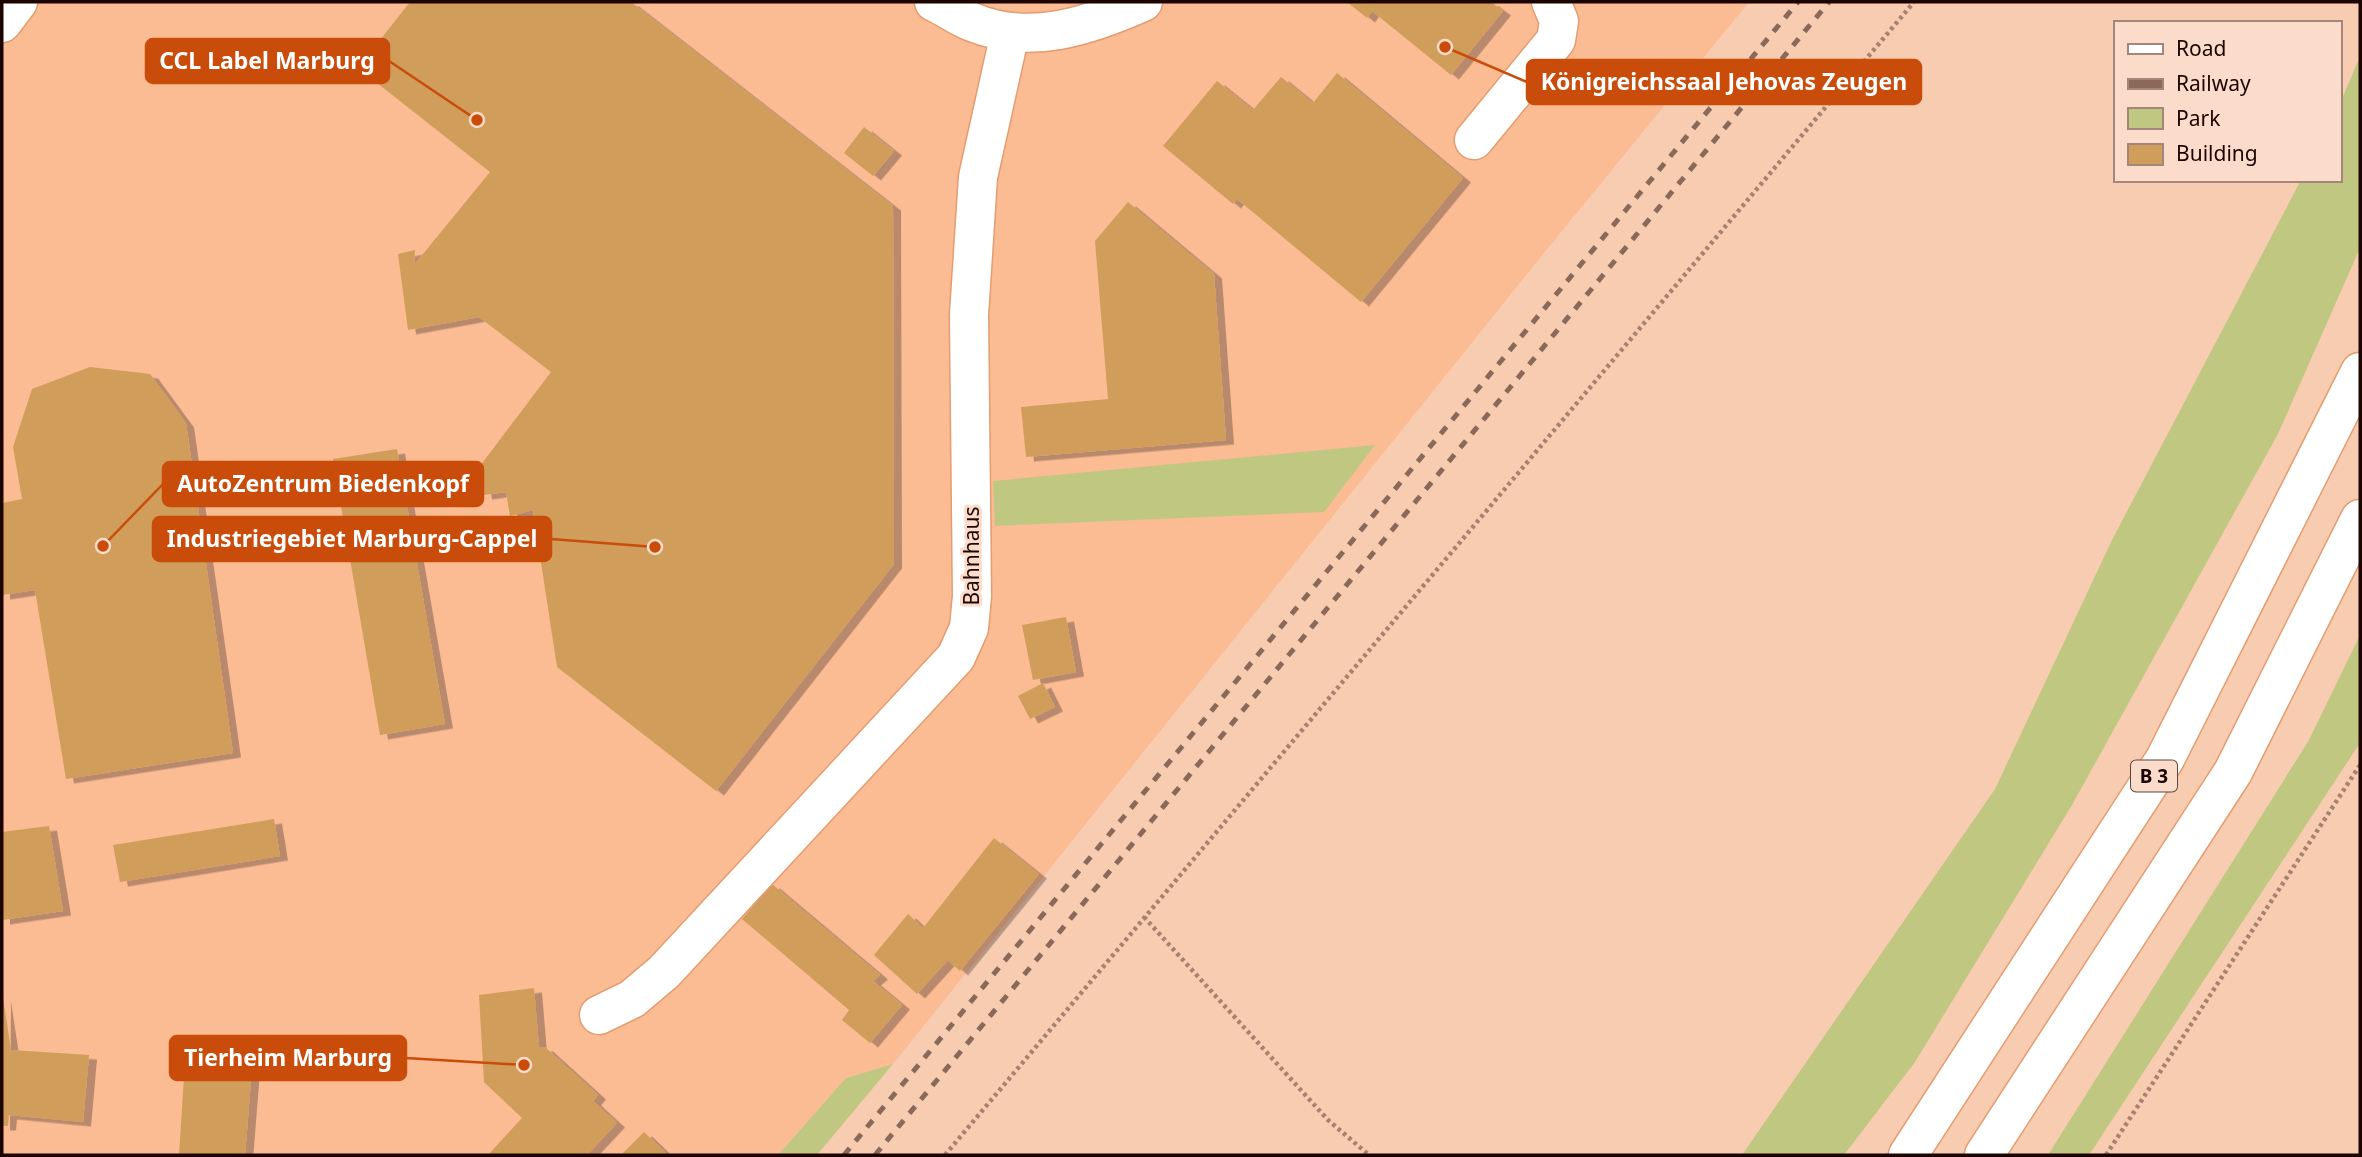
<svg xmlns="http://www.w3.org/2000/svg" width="2362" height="1157" font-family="'Noto Sans',sans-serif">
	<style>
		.built { fill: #fbbb93 }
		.green { fill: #c0c781 }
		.building { fill: #d09e5a; filter: url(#shadow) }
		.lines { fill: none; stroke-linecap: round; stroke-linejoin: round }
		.minor-casing { stroke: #e49d70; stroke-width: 41 }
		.highway-casing { stroke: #e49d70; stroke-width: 41 }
		.path { stroke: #a6826f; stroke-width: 4.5; stroke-dasharray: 3.5 3.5; stroke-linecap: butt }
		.minor { stroke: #fff; stroke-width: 38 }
		.highway { stroke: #fff; stroke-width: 38 }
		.rail { stroke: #8a6959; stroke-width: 5; stroke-dasharray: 9 9; stroke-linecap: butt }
		.labels { text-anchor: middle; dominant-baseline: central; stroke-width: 6; stroke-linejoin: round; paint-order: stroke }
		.shield { fill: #fbdcca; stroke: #5f463d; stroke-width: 2 }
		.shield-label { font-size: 19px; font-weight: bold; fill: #1c0500 }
		.street-label { font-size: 21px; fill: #1c0500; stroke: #fbdcca }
		.leader { fill: none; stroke: #c94c0a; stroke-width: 2.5 }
		.callout-dot { fill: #c94c0a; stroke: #fbdcca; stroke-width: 2.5 }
		.callout { fill: #c94c0a; stroke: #c94c0a; stroke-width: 2.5 }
		.callout-label { font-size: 23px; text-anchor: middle; font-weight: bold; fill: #fff }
	</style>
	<defs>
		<filter id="shadow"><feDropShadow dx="8" dy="4.5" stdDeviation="0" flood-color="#0004"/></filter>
	</defs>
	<rect width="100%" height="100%" fill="#f8ccb1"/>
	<!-- built -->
	<path class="built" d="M2,2H1749L1535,264L893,1064L846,1078L778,1155H2Z"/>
	<!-- green -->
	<path class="green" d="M2360,56V248L2278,434L2072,805L1915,1062L1844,1155H1742L1995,789L2112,540L2301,180H2339V106Z
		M1375,445L1324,512L995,526L993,481Z
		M2360,635V743L2089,1155H2048L2309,740Z
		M893,1064L817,1155H778L846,1078Z"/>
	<!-- building -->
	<path class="building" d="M410,2H631L893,206L894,564L716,791L557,667L533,510L510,516L506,492L484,495L480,466L551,372L479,317L408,330L398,254L415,250L414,265L490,172L358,68Z
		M1347,2H1491L1503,11L1451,75L1372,11L1367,18Z
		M1337,73L1463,178L1361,302L1237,199L1233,204L1163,146L1217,81L1253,110L1281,77L1313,103Z
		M864,127L894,151L873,176L844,153Z
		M1128,202L1214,274L1226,440L1026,457L1021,407L1108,399L1095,241Z
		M90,367L150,374L186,423L233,753L66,779L35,590L2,595V503L22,499L13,447L32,389Z
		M397,449L445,724L380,735L333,459Z
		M1066,617L1076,672L1033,680L1022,625Z
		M1043,683L1055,707L1030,719L1018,696Z
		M274,819L280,856L120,882L113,845Z
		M49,826L63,911L2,920V832Z
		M994,838L1039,874L960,971L948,960L917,994L874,955L908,914L923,928Z
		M772,884L880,975L873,981L902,1005L870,1043L842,1020L849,1010L742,919Z
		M534,988L539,1048L545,1047L598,1095L593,1101L617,1123L587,1155H488L522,1118L484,1082L479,995Z
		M3,997L11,1050L89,1055L83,1122L9,1115L8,1126H2Z
		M185,1061L252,1067L245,1155H179Z
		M644,1132L668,1155H621Z"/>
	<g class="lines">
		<!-- minor casing -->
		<g class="minor-casing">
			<path id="minor" d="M934,2C947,8 959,17 972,22C1030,46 1089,26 1143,2
				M2,23L18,2
				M1474,140L1556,40L1559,21L1551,2
				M599,1015L632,999L664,972L956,657L969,628L972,596L969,315L978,177L1010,33"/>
		</g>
		<!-- highway casing -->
		<g class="highway-casing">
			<path id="highway" d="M1908,1155L2165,759L2360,372
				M1984,1155L2233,772L2360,519"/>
		</g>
		<!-- path -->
		<path class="path" d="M1144,917L1328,1120L1369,1155
			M945,1155L1914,2
			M2106,1155L2360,765"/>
		<!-- minor -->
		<use href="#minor" class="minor"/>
		<!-- highway -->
		<use href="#highway" class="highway"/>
		<!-- rail -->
		<path class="rail" d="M844,1155L1798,2
			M875,1155L1829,2"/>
	</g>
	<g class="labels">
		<!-- shield labels -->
		<rect class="shield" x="2131" y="760.5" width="46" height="31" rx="5"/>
		<g class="shield-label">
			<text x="2154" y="776">B 3</text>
		</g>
		<!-- street labels -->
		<g class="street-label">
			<text transform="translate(971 556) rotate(-90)">Bahnhaus</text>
		</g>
	</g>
	<!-- callouts -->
	<path class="leader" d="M477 120L389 61M1445 47L1527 82M103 546L163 484M655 547L551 539M524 1065L406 1058"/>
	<g class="callout-dot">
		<circle cx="477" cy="120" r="7"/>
		<circle cx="1445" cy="47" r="7"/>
		<circle cx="103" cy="546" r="7"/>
		<circle cx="655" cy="547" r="7"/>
		<circle cx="524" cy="1065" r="7"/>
	</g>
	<g class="callout">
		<rect x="146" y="39" width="243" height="44" rx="7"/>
		<rect x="1527" y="60" width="394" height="44" rx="7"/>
		<rect x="163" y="462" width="320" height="44" rx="7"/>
		<rect x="153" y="517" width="398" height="44" rx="7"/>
		<rect x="170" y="1036" width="236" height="44" rx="7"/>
	</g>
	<g class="callout-label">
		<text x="267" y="69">CCL Label Marburg</text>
		<text x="1724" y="90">Königreichssaal Jehovas Zeugen</text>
		<text x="323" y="492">AutoZentrum Biedenkopf</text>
		<text x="352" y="547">Industriegebiet Marburg-Cappel</text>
		<text x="288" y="1066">Tierheim Marburg</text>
	</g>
	<!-- border -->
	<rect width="2362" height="1157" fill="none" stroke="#1c0500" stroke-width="7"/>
	<!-- legend -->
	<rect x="2114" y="21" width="228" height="161" fill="#fbdcca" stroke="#a28679" stroke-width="2"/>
	<rect x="2128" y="44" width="35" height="10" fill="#ffffff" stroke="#a28679" stroke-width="2"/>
	<text x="2176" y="56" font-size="21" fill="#1c0500">Road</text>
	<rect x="2128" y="79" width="35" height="10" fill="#8a6959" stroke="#a28679" stroke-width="2"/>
	<text x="2176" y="91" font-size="21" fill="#1c0500">Railway</text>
	<rect x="2128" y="108" width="35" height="21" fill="#c0c781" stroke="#a28679" stroke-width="2"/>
	<text x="2176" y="126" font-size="21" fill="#1c0500">Park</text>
	<rect x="2128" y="144" width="35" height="21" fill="#d09e5a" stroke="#a28679" stroke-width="2"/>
	<text x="2176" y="161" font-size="21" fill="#1c0500">Building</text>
</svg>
